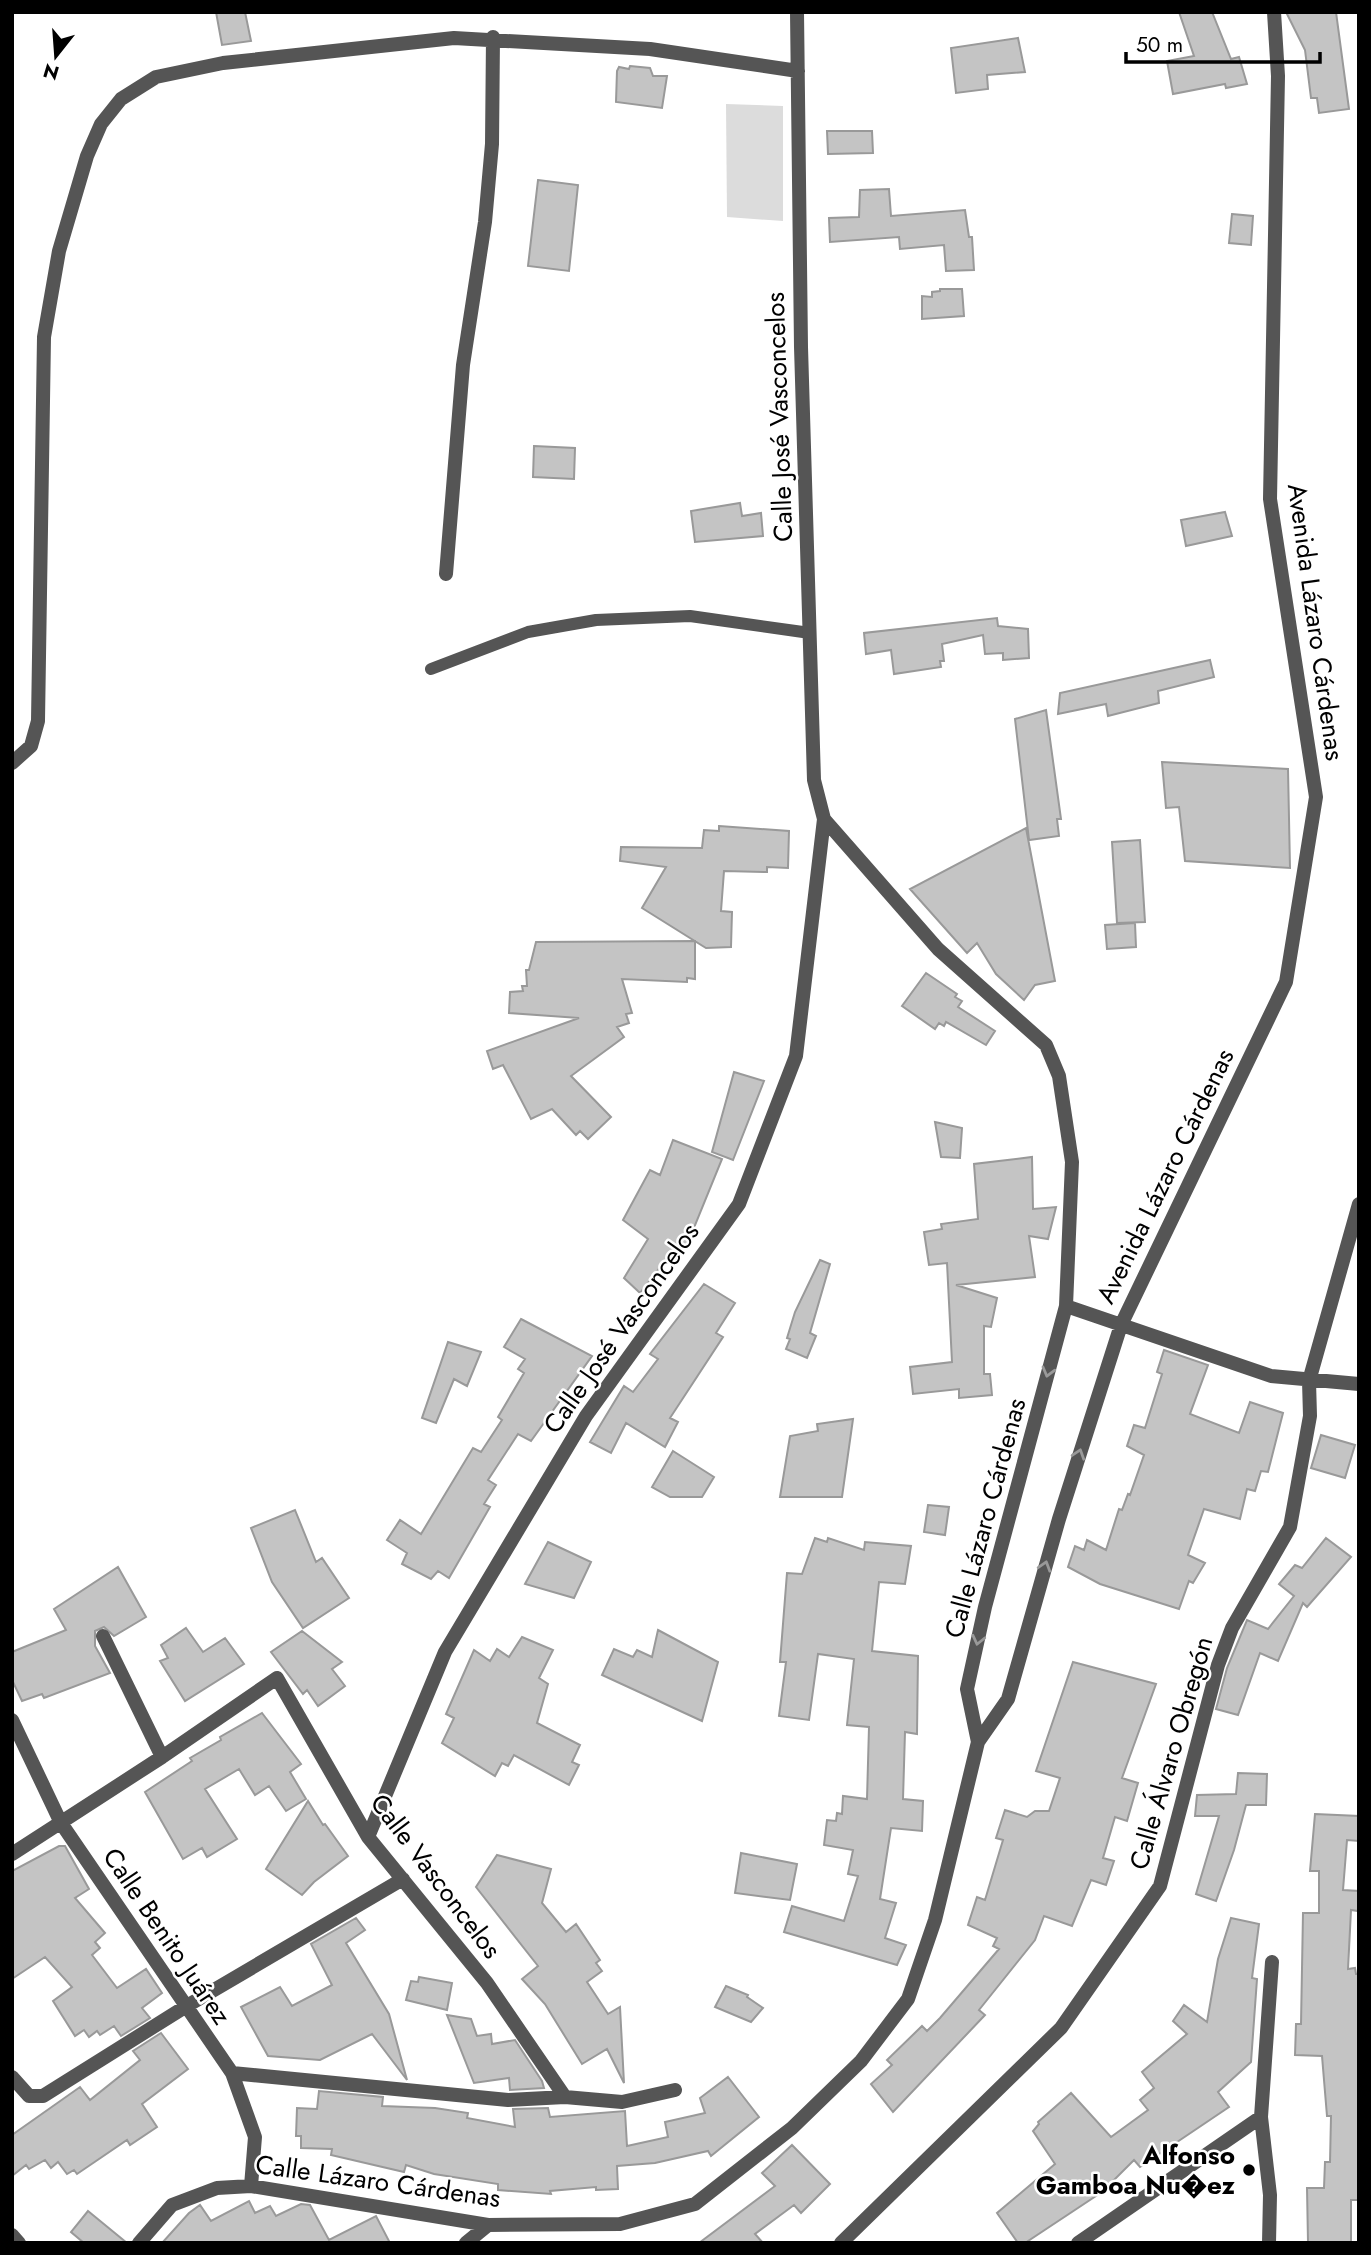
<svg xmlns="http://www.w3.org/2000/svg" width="1371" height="2255" font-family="Jost,sans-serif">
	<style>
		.green { fill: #dcdcdc }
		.building { fill: #c4c4c4; stroke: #999; stroke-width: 2 }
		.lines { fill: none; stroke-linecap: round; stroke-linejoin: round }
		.service { stroke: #555; stroke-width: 12 }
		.minor { stroke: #555; stroke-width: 14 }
		.oneway { stroke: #999 }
		.poi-dot { fill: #000; stroke: #fff; stroke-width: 2.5 }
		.labels { text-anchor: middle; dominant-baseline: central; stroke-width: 5; stroke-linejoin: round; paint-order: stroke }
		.street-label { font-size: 26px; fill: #000; stroke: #fff }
		.poi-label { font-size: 26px; font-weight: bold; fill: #000; stroke: #fff; text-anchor: end }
	</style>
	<rect width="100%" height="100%" fill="#fff"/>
	<!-- green -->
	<path class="green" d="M726,104L783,106V221L727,217Z"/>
	<!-- building -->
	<path class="building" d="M216,12H245L251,41L222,45Z
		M1179,12H1212L1231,59L1239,57L1247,84L1226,88L1225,84L1173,94L1167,61L1194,56Z
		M1286,12H1336L1349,109L1319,113L1317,98H1311L1305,50Z
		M1018,38L1025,72L987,75L988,89L956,93L951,48Z
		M630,66L650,68L653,76H667L662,108L616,102L617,71L619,67L629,69Z
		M827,131H872L873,153L828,154Z
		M538,180L578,185L569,271L528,266Z
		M889,189L891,216L965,210L969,237H972L974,270L946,271L944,245L900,249L899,237L830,242L829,218L859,217L860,190Z
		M1232,214L1253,216L1251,245L1229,243Z
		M940,289H962L964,316L922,319V296L932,297V292L940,291Z
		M534,446L575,448L574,479L533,477Z
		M740,503L742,516L761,513L763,536L695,542L691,511Z
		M1225,512L1232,536L1186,546L1181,520Z
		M997,618L998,626L1028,629L1029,658L1003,660V653L985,654L983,635L942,644L944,661H940L941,667L894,674L891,650L866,654L864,633Z
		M1210,660L1214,677L1158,691L1159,703L1108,716L1106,704L1058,714L1060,693Z
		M1046,710L1061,819H1057L1059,836L1029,840L1015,719Z
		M1162,762L1288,769L1290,868L1185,861L1179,807L1166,808Z
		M719,826L789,831L788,868L767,867V872L724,871L721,911L732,912L731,947L706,948L642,908L666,867L620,861L621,847L702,848L704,830L719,831Z
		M1026,828L1055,981L1035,985L1024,1000L996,974L977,943L967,953L910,889Z
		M1140,840L1145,922L1117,923L1112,842Z
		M1135,923L1136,947L1107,949L1105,925Z
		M695,941V979L687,978V982L622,979L632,1013L626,1014L629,1023L617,1027L624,1037L571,1076L611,1117L588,1139L580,1131L576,1135L552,1109L531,1119L503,1065L493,1069L487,1051L579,1018L509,1013L510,992L523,991L522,986H527L526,970H529L536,942Z
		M926,973L957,994L955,997L962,1001L958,1007L995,1031L986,1045L946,1022L944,1026L939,1023L935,1029L902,1006Z
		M734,1072L764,1081L733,1160L712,1152Z
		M935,1122L962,1128L960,1158L941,1157Z
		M673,1140L722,1159L693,1230L696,1232L678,1256L672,1252L640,1293L624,1278L648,1239L623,1220L650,1170L660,1175Z
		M1032,1157L1033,1209L1056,1207L1048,1239L1029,1236L1035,1277L956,1285L997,1298L991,1327L984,1326V1374H990L992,1395L959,1398V1389L913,1394L910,1367L952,1362L947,1263L929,1265L924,1232L942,1229L941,1224L978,1219L974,1164Z
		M820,1260L830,1264L810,1333L816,1336L807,1358L786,1349L790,1339L787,1338L795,1312Z
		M704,1284L735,1303L716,1333L723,1337L670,1418L678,1422L665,1447L626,1423L611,1453L590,1442L624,1386L633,1392L658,1359L650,1354Z
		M521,1319L592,1356L531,1441L518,1434L488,1480L496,1485L484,1504L490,1507L449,1578L438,1571L431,1579L402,1564L407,1553L387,1540L400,1520L421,1534L473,1448L481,1452L502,1420L498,1417L524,1373L518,1369L525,1359L504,1347Z
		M448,1342L481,1352L467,1386L454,1379L436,1423L422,1418Z
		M1164,1350L1208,1365L1190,1414L1239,1433L1250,1402L1283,1413L1268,1472L1261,1471L1255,1491L1247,1489L1240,1519L1204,1509L1188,1555L1205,1563L1193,1583L1189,1581L1179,1609L1100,1584L1068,1567L1075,1546L1084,1550L1087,1540L1106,1550L1119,1509L1122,1510L1128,1494L1130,1495L1144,1455L1127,1446L1134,1425L1145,1428L1162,1374L1157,1372Z
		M853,1419L842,1497H780L790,1436L818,1431L817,1424Z
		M1321,1435L1355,1445L1345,1478L1311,1468Z
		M673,1451L714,1477L702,1497H670L652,1487Z
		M928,1505L949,1507L945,1535L924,1532Z
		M295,1510L316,1562L322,1558L349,1598L303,1628L272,1582L251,1528Z
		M815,1538L827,1542L828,1538L864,1550L865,1542L911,1546L905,1584L879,1582L872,1651L918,1656L917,1734L905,1732L903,1799L923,1801L922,1831L891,1828L880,1899L896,1903L885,1938L906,1945L897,1965L784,1932L792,1906L844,1921L858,1876L848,1874L853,1850L824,1845L827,1820L836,1821L837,1813L842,1814L843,1796L867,1799L869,1727L847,1725L854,1659L818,1654L809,1720L779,1716L786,1662H780L787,1573L802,1574Z
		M1326,1538L1351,1557L1307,1607L1303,1603L1278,1661L1260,1653L1238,1715L1216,1709L1227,1668L1247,1620L1268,1629L1294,1596L1279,1584L1295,1565L1302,1568Z
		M548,1542L591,1562L574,1598L525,1584Z
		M118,1567L146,1617L114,1636L104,1627L95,1631V1646L110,1673L44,1698L42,1694L22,1701L12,1680V1652L66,1630L54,1609Z
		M186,1628L203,1652L225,1638L244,1664L185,1701L160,1661L168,1658L161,1645Z
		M658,1630L718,1662L702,1721L602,1675L614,1649L633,1657L637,1650L652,1657Z
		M302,1631L342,1662L332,1669L345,1686L318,1706L307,1690L303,1694L271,1652Z
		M522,1637L553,1650L539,1678L548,1684L537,1723L580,1745L572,1762L579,1765L569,1785L514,1755L508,1766L502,1763L495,1776L442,1743L454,1718L446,1714L474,1650L490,1661L497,1649L509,1657Z
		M1073,1662L1156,1684L1122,1778L1138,1783L1127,1821L1115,1817L1103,1858L1114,1861L1106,1885L1091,1880L1072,1926L1044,1916L1035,1940L979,2010L985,2015L893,2112L871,2084L892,2065L887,2060L922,2026L927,2031L940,2018L999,1949L993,1946L997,1938L968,1925L977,1897L985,1900L1003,1840L996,1838L1005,1810L1027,1817L1035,1811H1049L1060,1778L1036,1771Z
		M262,1713L301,1764L290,1772L306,1799L286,1811L269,1786L255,1795L239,1769L205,1789L237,1839L207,1857L202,1848L183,1859L145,1792L192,1761L190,1758L221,1740L220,1737Z
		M1238,1773L1267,1774L1266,1805H1246L1234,1850L1216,1901L1196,1894L1219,1816H1195L1197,1795L1236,1794Z
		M308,1801L323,1825L325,1824L348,1856L314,1882L302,1895L266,1869Z
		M1315,1814L1359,1816V1841L1347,1840L1343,1890L1359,1891L1358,1911L1351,1910L1348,1969L1355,1968L1356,1974H1359V2200H1351V2242H1308L1307,2188H1324L1325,2162H1330L1331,2116H1327L1322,2056L1295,2055L1296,2024H1301L1303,1913H1319V1871H1310Z
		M59,1846H65L89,1889L75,1898L105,1933L95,1942L100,1948L92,1955L117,1988L146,1969L162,1993L142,2008L150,2018L121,2036L114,2026L100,2035L97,2031L89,2037L84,2030L75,2036L53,2001L72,1987L45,1957L12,1979V1871Z
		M741,1853L797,1864L790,1900L735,1893Z
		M497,1855L551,1869L542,1903L566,1932L576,1924L600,1960L596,1963L602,1971L587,1982L608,2014L620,2007L624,2083L607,2049L582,2064L545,2004L522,1979L538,1966L476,1887Z
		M356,1918L365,1930L346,1943L389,2014L407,2080L372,2034L320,2060L268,2056L241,2007L280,1987L292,2006L332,1985L311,1944Z
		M1231,1918L1259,1924L1252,1978L1257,1979L1251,2062L1218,2092L1229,2107L1140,2167L1134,2160L1102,2192L1025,2243H1018L997,2213L1055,2164L1033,2131L1039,2124L1038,2122L1071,2093L1111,2137L1148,2110L1140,2100L1154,2088L1142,2072L1187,2034L1173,2021L1184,2005L1207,2022L1218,1959Z
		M419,1977L452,1983L447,2010L406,2000L411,1981L418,1982Z
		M726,1986L748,1995L747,1997L763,2008L751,2022L715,2007Z
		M447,2015L471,2019L477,2036L491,2034L492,2044L515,2040L542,2081L544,2088L510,2090L509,2078L474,2083Z
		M161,2033L188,2069L142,2104L157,2127L130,2145L127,2140L77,2174L74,2170L67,2174L58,2162L51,2168L45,2160L29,2169L26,2165L12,2176V2135L80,2087L90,2100L140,2060L133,2051Z
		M728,2077L759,2117L711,2156L708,2151L655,2163L617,2166L618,2189L596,2190V2187L550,2191L551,2194L498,2190V2184L434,2174L406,2165L404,2172L331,2155L332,2149L301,2148V2136H296L297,2108L317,2109L319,2091L383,2097L382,2106L435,2108L468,2113L467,2118L515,2127L513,2109L548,2108L550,2117L625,2111L627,2146L668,2137L665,2122L705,2113L700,2098Z
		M792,2145L830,2184L801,2213L794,2205L755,2234L763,2243H699L775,2186L762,2173Z
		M249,2201L255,2213L270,2206L276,2216L301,2204L310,2205L329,2240L376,2216L390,2243H162L189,2213L200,2205L211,2221Z
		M88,2211L127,2243H84L71,2232Z"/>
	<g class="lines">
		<!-- service -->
		<path class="service" d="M431,669L528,632L596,620L690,616L810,633"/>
		<!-- minor -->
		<path class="minor" d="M797,12L801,347L814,780L824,819L938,949L1046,1045L1059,1076L1072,1162L1066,1306L1271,1376L1359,1384
			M446,574L463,365L485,222L492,144L493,37
			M12,763L31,746L38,721L44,337L59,251L87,156L101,124L121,99L156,77L223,63L454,38L650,49L798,71
			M103,1636L162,1757
			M12,1720L61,1823L232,2073L255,2137L251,2186
			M978,1742L967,1689L985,1607L1066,1306
			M368,1837L445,1652L586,1416L739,1204L796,1056L824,819
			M12,1854L162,1757L277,1678L368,1837L487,1983L565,2097
			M232,2073L508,2100L565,2097L622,2102L675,2090
			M12,2077L29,2096H43L185,2007L403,1879
			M12,2235L19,2243
			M139,2243L172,2205L217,2188L251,2186L488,2225L620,2224L695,2204L792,2128L861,2061L908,1999L935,1920L978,1742L1008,1699L1059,1519L1121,1325L1286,982L1316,797L1270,499L1278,76L1274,12
			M466,2243L488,2225
			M841,2243L1061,2028L1160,1886L1218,1665L1232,1628L1290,1527L1310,1416L1309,1381L1359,1204
			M1078,2243L1261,2117
			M1269,2243L1270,2195L1261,2117L1272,1962"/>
	</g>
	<!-- one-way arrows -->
	<defs><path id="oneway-chevron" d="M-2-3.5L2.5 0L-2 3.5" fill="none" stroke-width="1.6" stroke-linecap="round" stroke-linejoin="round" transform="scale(1.75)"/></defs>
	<g class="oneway">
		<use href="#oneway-chevron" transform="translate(1048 1372) rotate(105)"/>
		<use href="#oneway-chevron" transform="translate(1079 1454) rotate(-72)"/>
		<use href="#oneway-chevron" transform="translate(1045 1566) rotate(-73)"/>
		<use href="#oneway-chevron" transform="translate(978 1640) rotate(103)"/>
	</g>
	<!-- markers -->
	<circle class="poi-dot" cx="1249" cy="2170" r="7"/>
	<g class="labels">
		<!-- street labels -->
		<g class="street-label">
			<text transform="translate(779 417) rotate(-92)">Calle José Vasconcelos</text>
			<text transform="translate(1316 622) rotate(82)">Avenida Lázaro Cárdenas</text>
			<text transform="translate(1165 1176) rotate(-64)">Avenida Lázaro Cárdenas</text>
			<text transform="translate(621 1328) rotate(-55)">Calle José Vasconcelos</text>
			<text transform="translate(985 1518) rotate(-75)">Calle Lázaro Cárdenas</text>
			<text transform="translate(1171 1753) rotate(-74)">Calle Álvaro Obregón</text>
			<text transform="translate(436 1876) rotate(53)">Calle Vasconcelos</text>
			<text transform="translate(167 1936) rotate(56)">Calle Benito Juárez</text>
			<text transform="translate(378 2181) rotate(8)">Calle Lázaro Cárdenas</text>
		</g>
		<!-- poi labels -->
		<g class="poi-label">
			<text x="1235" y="2155">Alfonso<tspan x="1235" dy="30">Gamboa Nu�ez</tspan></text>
		</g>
	</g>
	<!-- border -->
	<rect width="1371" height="2255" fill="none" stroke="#000000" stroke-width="28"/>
	<!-- north arrow -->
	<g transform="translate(56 56) rotate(197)" stroke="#ffffff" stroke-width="5" paint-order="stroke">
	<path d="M0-5L12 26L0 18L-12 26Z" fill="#000000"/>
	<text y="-10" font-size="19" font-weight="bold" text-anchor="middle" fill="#000000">N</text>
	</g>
	<!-- scale -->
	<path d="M1126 52v10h194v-10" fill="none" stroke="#000000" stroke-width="3.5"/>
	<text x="1136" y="52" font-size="21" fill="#000000" stroke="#ffffff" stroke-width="5" paint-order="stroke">50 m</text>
</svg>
